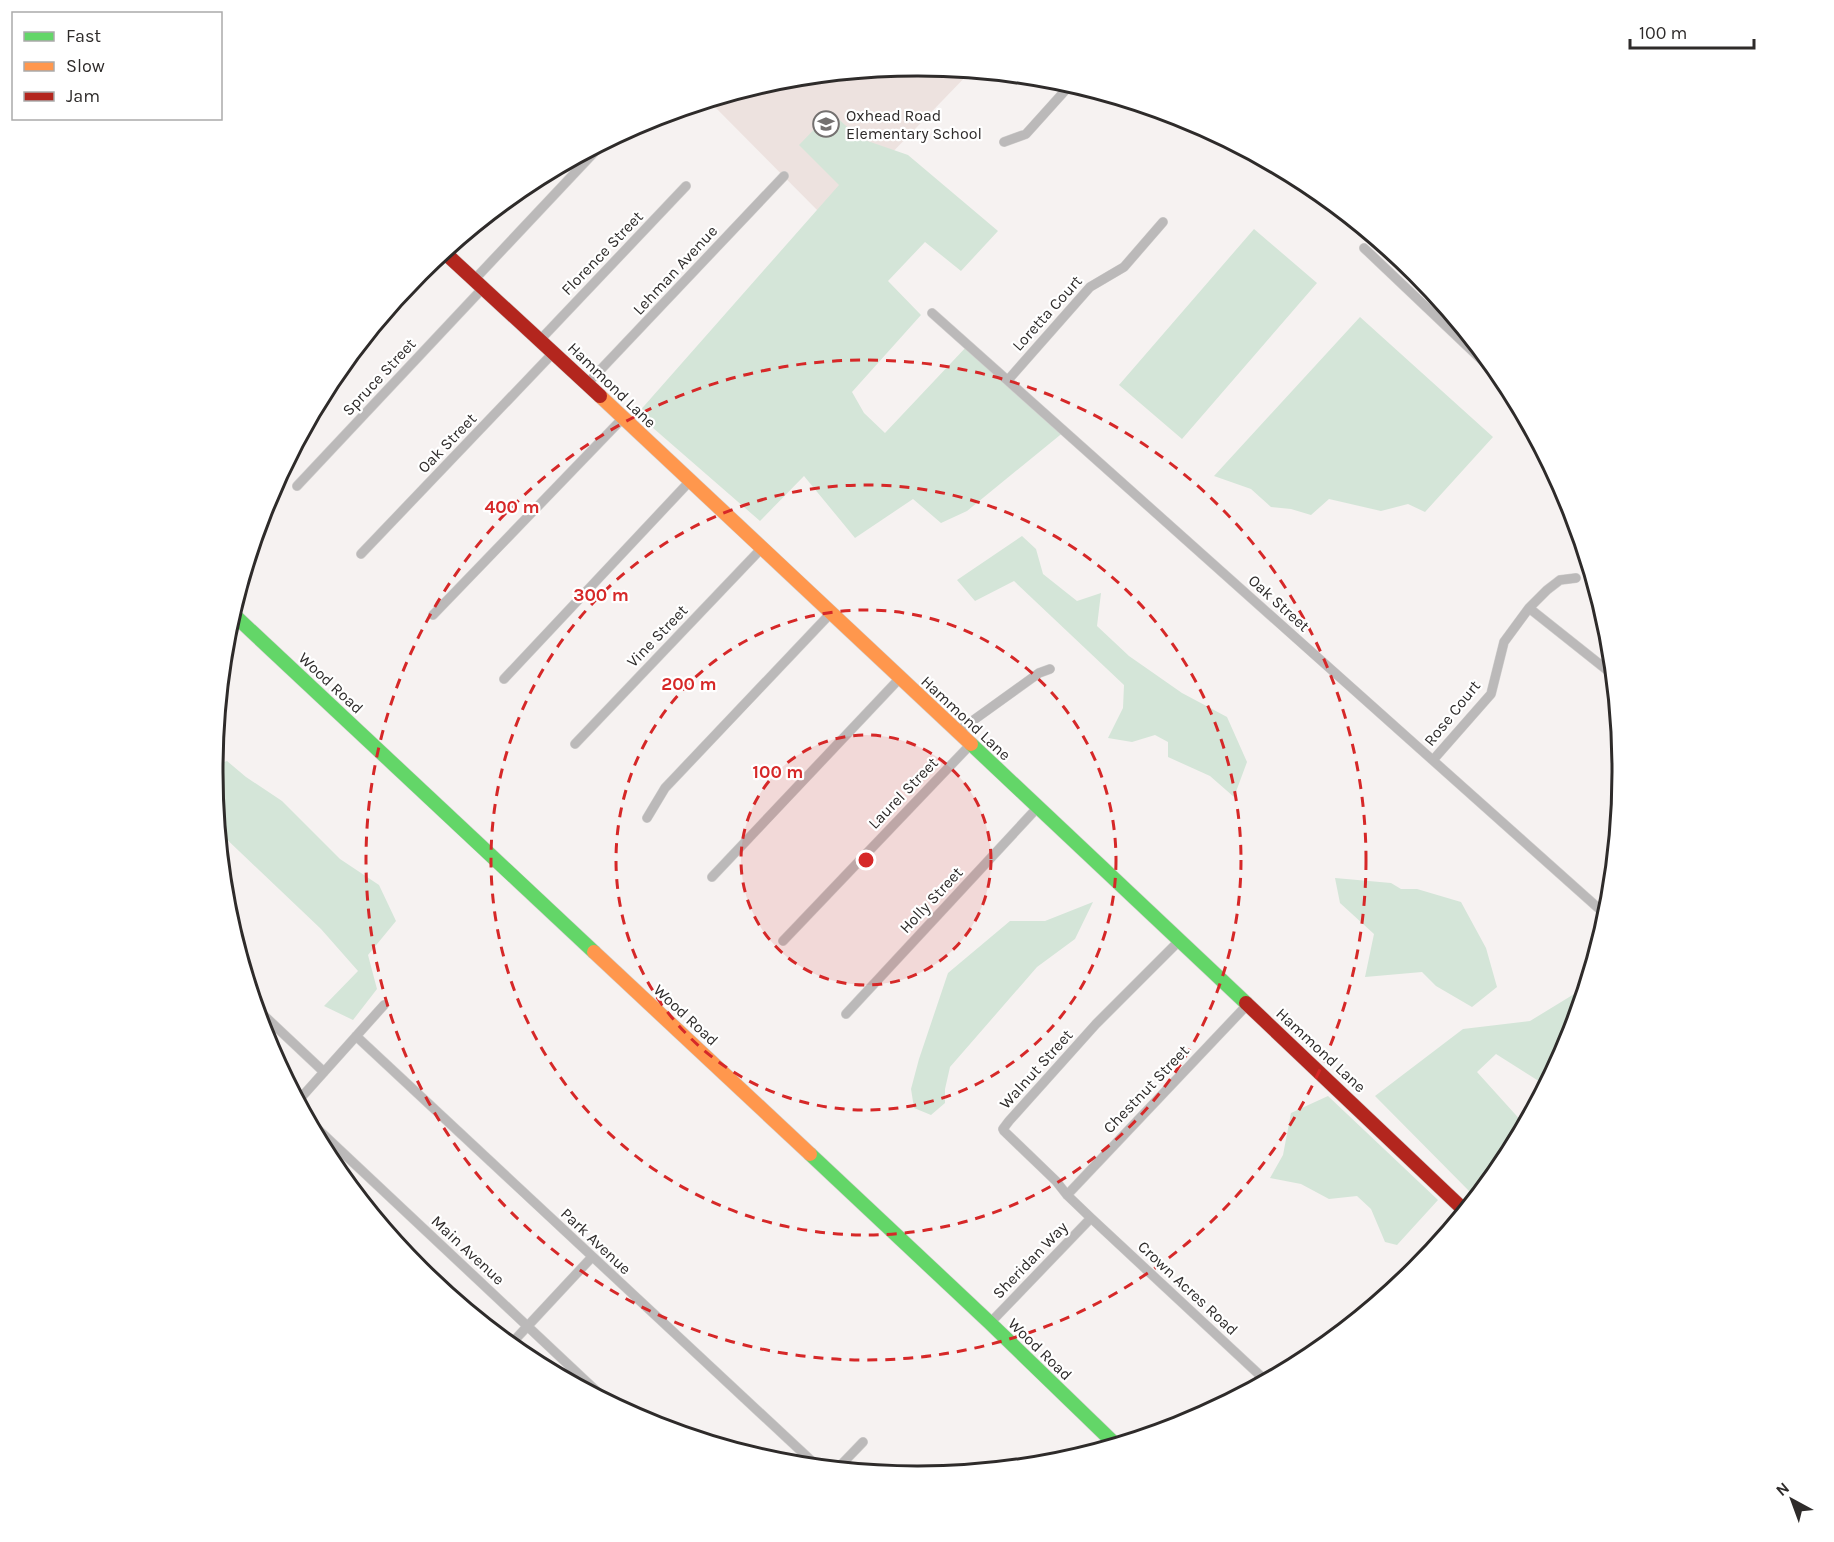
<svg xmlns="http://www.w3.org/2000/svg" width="1834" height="1542" font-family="Karla,sans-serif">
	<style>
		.built { fill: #ede2df }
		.green { fill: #d4e5d8 }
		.water { fill: #bfeaf2 }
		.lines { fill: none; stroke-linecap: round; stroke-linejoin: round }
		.street-casing { stroke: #d1cfce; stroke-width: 10 }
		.fast-casing { stroke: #d1cfce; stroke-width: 15 }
		.slow-casing { stroke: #d1cfce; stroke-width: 15 }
		.jam-casing { stroke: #d1cfce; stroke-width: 15 }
		.street { stroke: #bbb9b9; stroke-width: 9 }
		.fast { stroke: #63d668; stroke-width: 14 }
		.slow { stroke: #ff974d; stroke-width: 14 }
		.jam { stroke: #b3261e; stroke-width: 14 }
		.ring { fill: none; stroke: #d62828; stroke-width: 3; stroke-dasharray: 10 8 }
		.labels { text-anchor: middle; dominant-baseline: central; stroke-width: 4.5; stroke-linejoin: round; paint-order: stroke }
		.poi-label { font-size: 16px; fill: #2e2b2a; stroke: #fff; text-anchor: start }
		.street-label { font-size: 16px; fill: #2e2b2a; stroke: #fff }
		.rim { fill: none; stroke: #2e2b2a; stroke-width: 3 }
		.centre { fill: #d62828; stroke: #fff; stroke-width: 3 }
		.ring-label { font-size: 18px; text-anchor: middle; font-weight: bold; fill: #d62828; stroke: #fff; stroke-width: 4.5; stroke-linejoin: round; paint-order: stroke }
	</style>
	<rect width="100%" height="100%" fill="#f6f2f1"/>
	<!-- built -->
	<path class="built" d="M917,66L971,71L827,220L709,101L780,79Z"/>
	<!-- green -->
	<path class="green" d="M831,112L859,138L908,155L998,231L961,271L925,242L888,281L921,315L852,392L864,413L885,433L968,345L1065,431L967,511L941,523L913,499L855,538L804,476L760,521L637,414L839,185L799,145Z
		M1254,229L1317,283L1182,439L1119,385Z
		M1360,317L1493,437L1425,512L1408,504L1381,511L1329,499L1311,515L1291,509L1271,507L1251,489L1214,476Z
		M1022,536L1036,549L1043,574L1077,601L1101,593L1097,626L1129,656L1182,693L1227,717L1247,762L1234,797L1210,776L1168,757V742L1155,735L1132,742L1108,738L1123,708L1124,685L1014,581L975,601L957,580Z
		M227,761L246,777L282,801L340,859L379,885L396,921L368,955L377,989L353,1020L324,1006L358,971L321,929L218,831L212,766Z
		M1335,878L1391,883L1401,889H1417L1461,902L1486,948L1497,987L1472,1007L1436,986L1422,972L1365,977L1374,934L1340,903Z
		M1093,902L1075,939L1037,967L950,1067L945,1089V1103L931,1115L914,1108L911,1089L919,1059L948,973L1010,921H1045Z
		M1584,988L1576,1017L1559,1036L1566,1045L1545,1085L1496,1054L1477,1072L1524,1124L1503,1163L1475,1197L1375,1096L1463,1029L1530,1021Z
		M1328,1096L1438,1200L1397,1245L1385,1242L1371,1209L1357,1196L1329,1199L1301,1184L1270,1178L1283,1155L1291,1113Z"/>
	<!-- water -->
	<path class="water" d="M1576,1017L1568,1041L1566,1045L1559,1036Z"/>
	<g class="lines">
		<!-- street casing -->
		<g class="street-casing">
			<path id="street" d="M1004,142L1026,134L1071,84
				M1364,248L1504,381
				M474,280L602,144
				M932,313L1606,915
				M540,340L686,186
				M1008,380L1090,287L1124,267L1163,222
				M587,384L784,176
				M297,486L483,288
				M361,554L554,352
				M1529,608L1612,674
				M433,615L623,418
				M504,679L690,481
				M957,732L1039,673L1050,669
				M575,744L761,549
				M1433,760L1491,694L1504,642L1529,608L1547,590L1560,580L1576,578
				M647,818L665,788L830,614
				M712,877L900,678
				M1180,940L1096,1024L1009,1121L1003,1129L1004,1131L1056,1181L1067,1195L1091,1218L1265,1380
				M783,941L971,744
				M256,1008L324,1072
				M846,1014L1038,807
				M356,1036L817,1466
				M298,1101L384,1005
				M309,1121L607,1401
				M1067,1195L1248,1004
				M990,1323L1091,1218
				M510,1345L592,1257
				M838,1468L863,1442"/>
		</g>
		<!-- fast casing -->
		<g class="fast-casing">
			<path id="fast" d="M232,613L594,952
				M971,744L1246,1003
				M810,1154L990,1323L1115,1444"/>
		</g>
		<!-- slow casing -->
		<g class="slow-casing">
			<path id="slow" d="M600,396L971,744
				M594,952L810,1154"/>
		</g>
		<!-- jam casing -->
		<g class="jam-casing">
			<path id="jam" d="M444,252L600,396
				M1246,1003L1464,1210"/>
		</g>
		<!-- street -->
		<use href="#street" class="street"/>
		<!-- fast -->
		<use href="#fast" class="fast"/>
		<!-- slow -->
		<use href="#slow" class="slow"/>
		<!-- jam -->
		<use href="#jam" class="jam"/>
	</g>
	<!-- distance rings -->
	<circle cx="866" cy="860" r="125" fill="#d62828" fill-opacity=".12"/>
	<g class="ring">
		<circle cx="866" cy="860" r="125"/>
		<circle cx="866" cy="860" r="250"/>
		<circle cx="866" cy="860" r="375"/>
		<circle cx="866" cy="860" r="500"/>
	</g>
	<!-- icons -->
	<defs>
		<g id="school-ring" transform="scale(1.35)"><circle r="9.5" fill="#fff" stroke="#747170" stroke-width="1.5"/><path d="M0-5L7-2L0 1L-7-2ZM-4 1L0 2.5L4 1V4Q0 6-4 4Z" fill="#747170"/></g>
	</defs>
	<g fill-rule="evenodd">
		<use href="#school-ring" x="826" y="124"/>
	</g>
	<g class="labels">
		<!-- poi labels -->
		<g class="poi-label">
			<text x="846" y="115">Oxhead Road<tspan x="846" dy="18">Elementary School</tspan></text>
		</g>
		<!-- street labels -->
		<g class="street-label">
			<text transform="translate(602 253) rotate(-46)">Florence Street</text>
			<text transform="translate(675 270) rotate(-47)">Lehman Avenue</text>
			<text transform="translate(1047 313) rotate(-48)">Loretta Court</text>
			<text transform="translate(379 377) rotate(-47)">Spruce Street</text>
			<text transform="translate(612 385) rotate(44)">Hammond Lane</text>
			<text transform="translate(447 443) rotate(-46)">Oak Street</text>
			<text transform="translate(1279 603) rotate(42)">Oak Street</text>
			<text transform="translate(657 636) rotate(-46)">Vine Street</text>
			<text transform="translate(331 683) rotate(43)">Wood Road</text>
			<text transform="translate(1452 713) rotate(-51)">Rose Court</text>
			<text transform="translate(966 718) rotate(43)">Hammond Lane</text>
			<text transform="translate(903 793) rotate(-46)">Laurel Street</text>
			<text transform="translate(931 900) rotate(-47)">Holly Street</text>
			<text transform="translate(686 1015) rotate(43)">Wood Road</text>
			<text transform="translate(1321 1050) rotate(43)">Hammond Lane</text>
			<text transform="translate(1036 1069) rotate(-48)">Walnut Street</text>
			<text transform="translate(1146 1089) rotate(-46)">Chestnut Street</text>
			<text transform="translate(596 1241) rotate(43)">Park Avenue</text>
			<text transform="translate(468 1250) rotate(43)">Main Avenue</text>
			<text transform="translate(1030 1260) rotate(-46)">Sheridan Way</text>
			<text transform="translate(1188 1288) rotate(43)">Crown Acres Road</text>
			<text transform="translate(1040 1349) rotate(44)">Wood Road</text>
		</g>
	</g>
	<!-- crop -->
	<path d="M0 0H1834V1542H0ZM917 76H918A694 694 0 0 1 1612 770V772A694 694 0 0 1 918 1466H917A694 694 0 0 1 223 772V770A694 694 0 0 1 917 76Z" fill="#fff" fill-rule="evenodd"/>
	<path class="rim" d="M917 76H918A694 694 0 0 1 1612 770V772A694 694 0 0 1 918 1466H917A694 694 0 0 1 223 772V770A694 694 0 0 1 917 76Z"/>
	<circle cx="866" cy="860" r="9" class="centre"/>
	<g class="ring-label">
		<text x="512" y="513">400 m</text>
		<text x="601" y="601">300 m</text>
		<text x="689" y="690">200 m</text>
		<text x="778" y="778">100 m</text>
	</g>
	<!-- legend -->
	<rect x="12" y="12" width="210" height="108" fill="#ffffff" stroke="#abaaaa" stroke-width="1.5"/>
	<rect x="24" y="32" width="30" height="9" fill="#63d668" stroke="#abaaaa" stroke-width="1.5"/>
	<text x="66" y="42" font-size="18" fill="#2e2b2a">Fast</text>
	<rect x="24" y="62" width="30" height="9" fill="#ff974d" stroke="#abaaaa" stroke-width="1.5"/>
	<text x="66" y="72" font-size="18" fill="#2e2b2a">Slow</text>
	<rect x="24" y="92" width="30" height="9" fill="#b3261e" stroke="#abaaaa" stroke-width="1.5"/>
	<text x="66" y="102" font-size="18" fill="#2e2b2a">Jam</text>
	<!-- north arrow -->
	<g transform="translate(1792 1500) rotate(319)" stroke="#ffffff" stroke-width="4.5" paint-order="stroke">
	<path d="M0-4.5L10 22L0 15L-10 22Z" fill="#2e2b2a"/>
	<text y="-9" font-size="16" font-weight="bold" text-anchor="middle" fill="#2e2b2a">N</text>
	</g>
	<!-- scale -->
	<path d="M1630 39v9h124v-9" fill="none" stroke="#2e2b2a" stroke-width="3"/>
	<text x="1639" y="39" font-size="18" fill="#2e2b2a" stroke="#ffffff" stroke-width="4.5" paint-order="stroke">100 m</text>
</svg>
